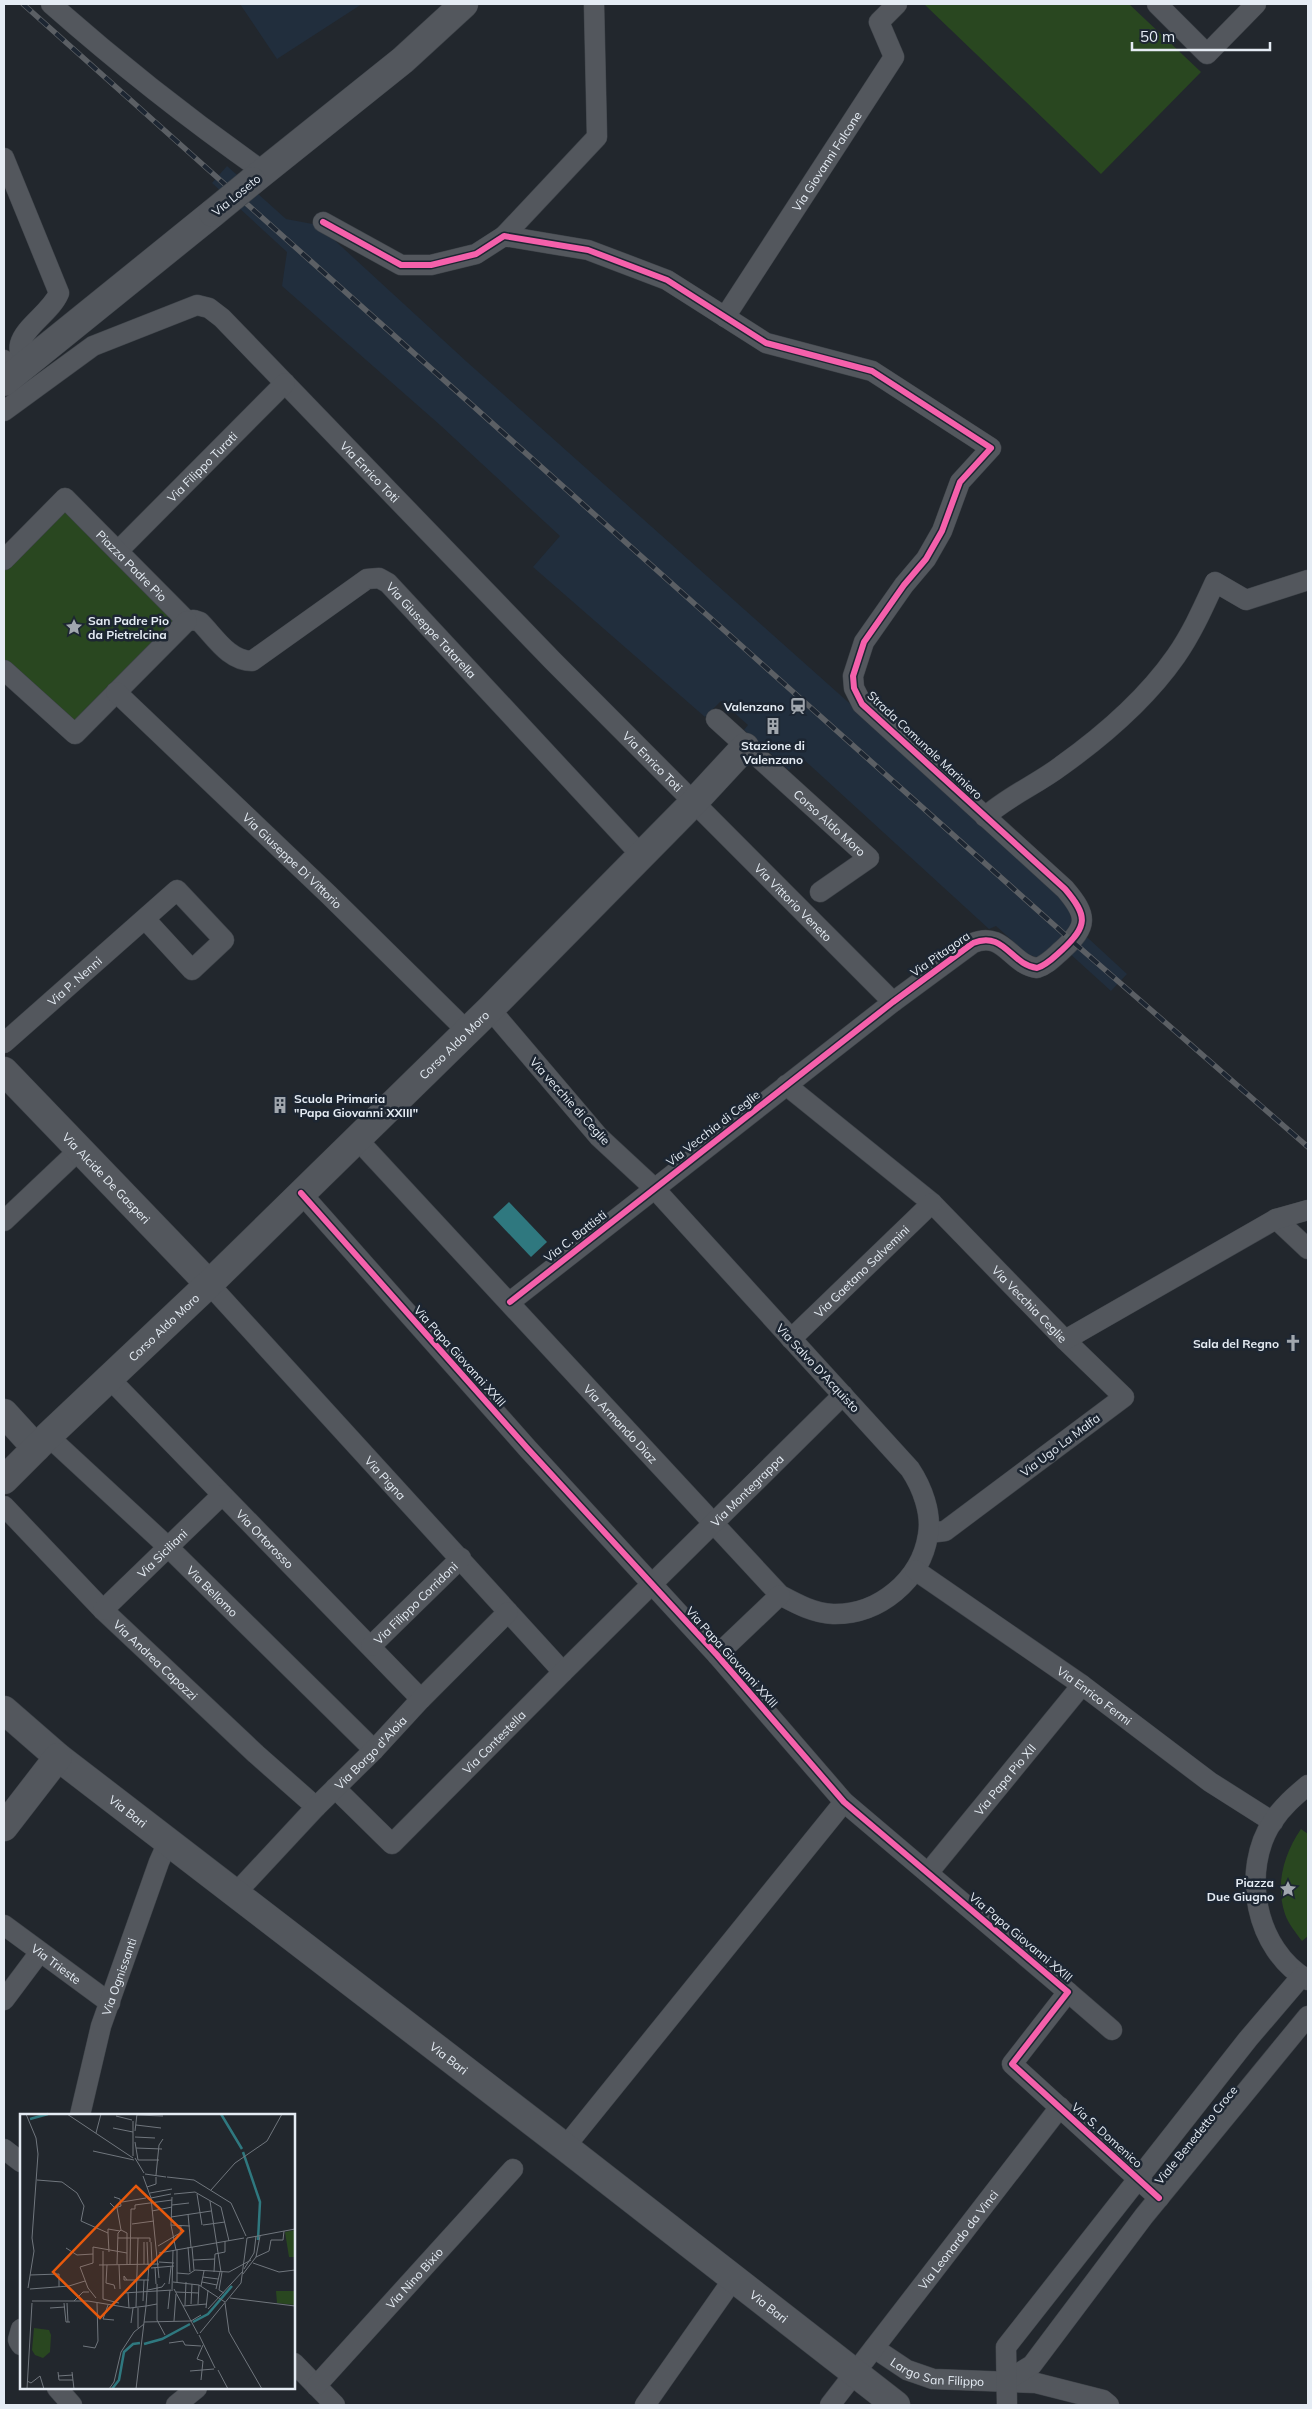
<svg xmlns="http://www.w3.org/2000/svg" width="1312" height="2409" font-family="Mulish,sans-serif">
	<style>
		.built { fill: #212e3d }
		.green { fill: #294720 }
		.water { fill: #2f787f }
		.lines { fill: none; stroke-linecap: round; stroke-linejoin: round }
		.street-casing { stroke: #3f444a; stroke-width: 21 }
		.secondary-casing { stroke: #3f444a; stroke-width: 29 }
		.street { stroke: #53575d; stroke-width: 20 }
		.secondary { stroke: #53575d; stroke-width: 28 }
		.rail-casing { stroke: #5b5f64; stroke-width: 5.5 }
		.rail { stroke: #1d2632; stroke-width: 4; stroke-dasharray: 11; stroke-linecap: butt }
		.secondary-bridge-casing { stroke: #3f444a; stroke-width: 29; stroke-linecap: butt }
		.secondary-bridge { stroke: #53575d; stroke-width: 28 }
		.cycleway-casing { stroke: #1d2632; stroke-width: 9 }
		.cycleway { stroke: #f560ab; stroke-width: 6 }
		.labels { text-anchor: middle; dominant-baseline: central; stroke-width: 5; stroke-linejoin: round; paint-order: stroke }
		.street-label { font-size: 12px; fill: #e5ecf4; stroke: #1d2632 }
		.poi-label { font-size: 12px; font-weight: bold; fill: #e5ecf4; stroke: #1d2632; text-anchor: end }
		.inset-river { fill: none; stroke: #2f787f; stroke-width: 2.5 }
		.inset-road { fill: none; stroke: #70767d; stroke-width: 1 }
		.view { fill: #e8590c; fill-opacity: 0.15; stroke: #e8590c; stroke-width: 2.5 }
		.inset-edge { fill: none; stroke: #e5ecf4; stroke-width: 2.5 }
	</style>
	<rect width="100%" height="100%" fill="#22272d"/>
	<!-- built -->
	<path class="built" d="M240,4H362L277,59Z
		M227,166L286,219L318,225L467,362L958,800L1070,903L1075,926L1127,974L1111,991L1057,942L1045,955L1036,957L1027,954L996,926L989,929L801,757L789,770L744,730L748,725L721,701L705,717L533,567L560,536L440,425L282,286L287,252L212,183Z"/>
	<!-- green -->
	<path class="green" d="M924,4H1129L1201,72L1101,174Z
		M65,498L187,621L75,734L4,670V560Z
		M1301,1829L1308,1834V1936L1302,1941C1296,1933 1288,1923 1285,1914C1275,1884 1284,1854 1301,1829Z"/>
	<!-- water -->
	<path class="water" d="M509,1202L547,1242L531,1257L493,1217Z"/>
	<g class="lines">
		<!-- street casing -->
		<g class="street-casing">
			<g id="street">
				<path d="M51,4C119,64 190,120 264,172"/>
				<path d="M1157,4L1207,54L1256,4"/>
				<path d="M4,158L59,293C51,312 25,326 20,344C18,352 22,361 23,368"/>
				<path d="M323,222L401,265H431L476,254L504,236L588,250L667,280L766,343L872,371L991,448L960,482L942,531L926,559L904,585L864,642L853,676L854,688L862,704L1065,889C1088,916 1088,926 1062,950C1054,957 1047,965 1037,968C1011,965 1004,930 973,943L893,1002L510,1302"/>
				<path d="M504,236L597,137L594,4"/>
				<path id="s1" d="M725,317L894,57L879,22L897,4"/>
				<path d="M4,360L13,375"/>
				<path id="s2" d="M4,411L93,346L197,305L209,308L222,318L553,661L893,1002"/>
				<path id="s3" d="M118,551L285,383"/>
				<path id="s4" d="M4,560L65,498L187,621"/>
				<path id="s5" d="M187,621L194,620L200,622C215,637 229,661 252,661L367,579L379,578L388,583L641,855"/>
				<path d="M4,670L75,734L187,621"/>
				<path id="s6" d="M116,692L328,894L467,1031"/>
				<path id="s7" d="M716,719L869,858L820,892"/>
				<path d="M985,817C1008,796 1036,785 1061,766C1103,736 1146,699 1176,656C1192,633 1203,608 1215,582L1246,600L1308,580"/>
				<path id="s8" d="M4,1043L177,890L224,940L192,970L145,919"/>
				<path id="s9" d="M786,1085L932,1203L1065,1340L1124,1397L945,1531L929,1533"/>
				<path id="s10" d="M357,1139L780,1595C797,1604 813,1613 833,1614C879,1615 921,1580 928,1535C932,1513 922,1487 910,1469L654,1188L599,1137L490,1009"/>
				<path d="M301,1193L528,1449L717,1655L844,1802L1068,1992L1012,2064L1159,2198"/>
				<path d="M1276,1219L1308,1249"/>
				<path d="M4,1221L79,1150"/>
				<path id="s11" d="M209,1284L563,1672"/>
				<path id="s12" d="M791,1339L932,1203"/>
				<path d="M1065,1340L1276,1219L1308,1210"/>
				<path id="s13" d="M109,1378L421,1699"/>
				<path id="s14" d="M48,1436L168,1547L374,1750"/>
				<path id="s15" d="M4,1506L103,1610L256,1754L316,1807"/>
				<path id="s16" d="M915,1570L1082,1685L1210,1782L1273,1822"/>
				<path id="s17" d="M103,1610L222,1495"/>
				<path id="s18" d="M371,1646L461,1558"/>
				<path d="M717,1655L780,1595"/>
				<path d="M1308,1785C1295,1796 1283,1806 1273,1821C1240,1870 1255,1950 1308,1980"/>
				<path id="s19" d="M335,1788L392,1844L563,1672L843,1395"/>
				<path id="s20" d="M928,1873L1082,1685"/>
				<path id="s21" d="M235,1894L316,1807L374,1750L421,1699L508,1612"/>
				<path id="s22" d="M4,1925L110,2003"/>
				<path d="M1068,1992L1112,2030"/>
				<path d="M4,2000L40,1952"/>
				<path id="s23" d="M80,2115L101,2026L159,1862L168,1842"/>
				<path d="M565,2147L844,1802"/>
				<path d="M4,2149L21,2162"/>
				<path d="M21,2329L18,2340L21,2345"/>
				<path id="s24" d="M874,2348L907,2370L933,2379L1036,2383L1103,2400L1109,2405"/>
				<path d="M294,2363L335,2405"/>
				<path d="M1006,2381L1032,2365L1144,2216L1308,2016"/>
				<path id="s25" d="M316,2386L513,2169"/>
				<path d="M57,2388L72,2405"/>
				<path d="M176,2405L197,2388"/>
				<path d="M645,2405L734,2278"/>
				<path id="s26" d="M830,2405L1060,2107"/>
				<path d="M1007,2405L1006,2347L1248,2039L1301,1977"/>
			</g>
		</g>
		<!-- secondary casing -->
		<g class="secondary-casing">
			<g id="secondary">
				<path d="M252,181L403,60L464,4"/>
				<path d="M4,382L213,213"/>
				<path id="s27" d="M4,1071L209,1284"/>
				<path d="M4,1413L36,1448"/>
				<path id="s28" d="M4,1480L48,1436L209,1284L490,1009L695,801L745,747"/>
				<path id="s29" d="M4,1710L58,1757L565,2147L896,2405"/>
				<path d="M4,1827L58,1757"/>
			</g>
		</g>
		<!-- street -->
		<use href="#street" class="street"/>
		<!-- secondary -->
		<use href="#secondary" class="secondary"/>
		<!-- rail casing -->
		<g class="rail-casing">
			<path id="rail" d="M23,4L1072,941L1308,1147"/>
		</g>
		<!-- rail -->
		<use href="#rail" class="rail"/>
		<!-- secondary-bridge casing -->
		<g class="secondary-bridge-casing">
			<path id="secondary-bridge" d="M213,213L252,181"/>
		</g>
		<!-- secondary-bridge -->
		<use href="#secondary-bridge" class="secondary-bridge"/>
		<!-- cycleway casing -->
		<g class="cycleway-casing">
			<path id="cycleway" d="M323,222L401,265H431L476,254L504,236L588,250L667,280L766,343L872,371L991,448L960,482L942,531L926,559L904,585L864,642L853,676L854,688L862,704L1065,889C1088,916 1088,926 1062,950C1054,957 1047,965 1037,968C1011,965 1004,930 973,943L893,1002L510,1302
				M301,1193L528,1449L717,1655L844,1802L1068,1992L1012,2064L1159,2198"/>
		</g>
		<!-- cycleway -->
		<use href="#cycleway" class="cycleway"/>
	</g>
	<!-- icons -->
	<defs>
		<g id="sight-bare" transform="scale(1.35)"><path d="M0-6L1.8-2.2L6-1.7L2.9 1.2L3.7 5.4L0 3.3L-3.7 5.4L-2.9 1.2L-6-1.7L-1.8-2.2Z" fill="#a1a7ae" stroke="#1d2632" stroke-width="2.5" paint-order="stroke"/></g>
		<g id="station-bare" transform="scale(1.35)"><path d="M-3-6H3Q5-6 5-4V2Q5 4 3 4L4.5 6H3L1.5 4h-3L-3 6H-4.5L-3 4Q-5 4-5 2V-4Q-5-6-3-6ZM-3.5-4v3h7v-3ZM-3.5 1v1.5H-2V1ZM2 1v1.5H3.5V1Z" fill="#a1a7ae" stroke="#1d2632" stroke-width="2.5" paint-order="stroke"/></g>
		<g id="building-bare" transform="scale(1.35)"><path d="M-4-6H4V6H1V3H-1V6H-4ZM-2.5-4.3h1.7v1.8h-1.7ZM.8-4.3h1.7v1.8H.8ZM-2.5-1h1.7V.8h-1.7ZM.8-1h1.7V.8H.8Z" fill="#a1a7ae" stroke="#1d2632" stroke-width="2.5" paint-order="stroke"/></g>
		<g id="church-bare" transform="scale(1.35)"><path d="M-1.2-6h2.4v3.5h3.3v2.4h-3.3V6h-2.4V-.1h-3.3v-2.4h3.3Z" fill="#a1a7ae" stroke="#1d2632" stroke-width="2.5" paint-order="stroke"/></g>
	</defs>
	<g fill-rule="evenodd">
		<use href="#sight-bare" x="74" y="627"/>
		<use href="#station-bare" x="798" y="706"/>
		<use href="#building-bare" x="773" y="726"/>
		<use href="#building-bare" x="280" y="1105"/>
		<use href="#church-bare" x="1293" y="1343"/>
		<use href="#sight-bare" x="1288" y="1889"/>
	</g>
	<g class="labels">
		<!-- street labels -->
		<g class="street-label">
			<text stroke="none"><textPath href="#s1" startOffset="186">Via Giovanni Falcone</textPath></text>
			<text transform="translate(236 195) rotate(-39)">Via Loseto</text>
			<text stroke="none"><textPath href="#s3" startOffset="119">Via Filippo Turati</textPath></text>
			<text stroke="none"><textPath href="#s2" startOffset="464">Via Enrico Toti</textPath></text>
			<text stroke="none"><textPath href="#s4" startOffset="182">Piazza Padre Pio</textPath></text>
			<text stroke="none"><textPath href="#s5" startOffset="308">Via Giuseppe Tatarella</textPath></text>
			<text transform="translate(925 745) rotate(43)">Strada Comunale Mariniero</text>
			<text stroke="none"><textPath href="#s2" startOffset="869">Via Enrico Toti</textPath></text>
			<text stroke="none"><textPath href="#s7" startOffset="154">Corso Aldo Moro</textPath></text>
			<text stroke="none"><textPath href="#s6" startOffset="244">Via Giuseppe Di Vittorio</textPath></text>
			<text stroke="none"><textPath href="#s2" startOffset="1068">Via Vittorio Veneto</textPath></text>
			<text transform="translate(940 954) rotate(-35)">Via Pitagora</text>
			<text stroke="none"><textPath href="#s8" startOffset="94">Via P. Nenni</textPath></text>
			<text stroke="none"><textPath href="#s28" startOffset="626">Corso Aldo Moro</textPath></text>
			<text transform="translate(570 1101) rotate(48)">Via vecchie di Ceglie</text>
			<text transform="translate(713 1128) rotate(-38)">Via Vecchia di Ceglie</text>
			<text stroke="none"><textPath href="#s27" startOffset="148">Via Alcide De Gasperi</textPath></text>
			<text transform="translate(575 1236) rotate(-38)">Via C. Battisti</text>
			<text stroke="none"><textPath href="#s12" startOffset="98">Via Gaetano Salvemini</textPath></text>
			<text stroke="none"><textPath href="#s9" startOffset="328">Via Vecchia Ceglie</textPath></text>
			<text stroke="none"><textPath href="#s28" startOffset="221">Corso Aldo Moro</textPath></text>
			<text transform="translate(460 1356) rotate(48)">Via Papa Giovanni XXIII</text>
			<text transform="translate(818 1368) rotate(47)">Via Salvo D'Acquisto</text>
			<text stroke="none"><textPath href="#s10" startOffset="388">Via Armando Diaz</textPath></text>
			<text transform="translate(1060 1445) rotate(-37)">Via Ugo La Malfa</text>
			<text stroke="none"><textPath href="#s11" startOffset="262">Via Pigna</textPath></text>
			<text stroke="none"><textPath href="#s19" startOffset="581">Via Montegrappa</textPath></text>
			<text stroke="none"><textPath href="#s13" startOffset="224">Via Ortorosso</textPath></text>
			<text stroke="none"><textPath href="#s17" startOffset="82">Via Siciliani</textPath></text>
			<text stroke="none"><textPath href="#s14" startOffset="226">Via Bellomo</textPath></text>
			<text stroke="none"><textPath href="#s18" startOffset="62">Via Filippo Corridoni</textPath></text>
			<text transform="translate(732 1657) rotate(48)">Via Papa Giovanni XXIII</text>
			<text stroke="none"><textPath href="#s15" startOffset="216">Via Andrea Capozzi</textPath></text>
			<text stroke="none"><textPath href="#s16" startOffset="219">Via Enrico Fermi</textPath></text>
			<text stroke="none"><textPath href="#s19" startOffset="224">Via Contestella</textPath></text>
			<text stroke="none"><textPath href="#s21" startOffset="196">Via Borgo d'Aloia</textPath></text>
			<text stroke="none"><textPath href="#s20" startOffset="121">Via Papa Pio XII</textPath></text>
			<text stroke="none"><textPath href="#s29" startOffset="160">Via Bari</textPath></text>
			<text transform="translate(1021 1937) rotate(40)">Via Papa Giovanni XXIII</text>
			<text stroke="none"><textPath href="#s22" startOffset="65">Via Trieste</textPath></text>
			<text stroke="none"><textPath href="#s23" startOffset="144">Via Ognissanti</textPath></text>
			<text stroke="none"><textPath href="#s29" startOffset="565">Via Bari</textPath></text>
			<text transform="translate(1107 2135) rotate(42)">Via S. Domenico</text>
			<text transform="translate(1196 2135) rotate(-51)">Viale Benedetto Croce</text>
			<text stroke="none"><textPath href="#s26" startOffset="209">Via Leonardo da Vinci</textPath></text>
			<text stroke="none"><textPath href="#s25" startOffset="146">Via Nino Bixio</textPath></text>
			<text stroke="none"><textPath href="#s29" startOffset="970">Via Bari</textPath></text>
			<text stroke="none"><textPath href="#s24" startOffset="70">Largo San Filippo</textPath></text>
		</g>
		<!-- poi labels -->
		<g class="poi-label">
			<text x="88" y="620" text-anchor="start">San Padre Pio<tspan x="88" dy="14">da Pietrelcina</tspan></text>
			<text x="784" y="706">Valenzano</text>
			<text x="773" y="745" text-anchor="middle">Stazione di<tspan x="773" dy="14">Valenzano</tspan></text>
			<text x="294" y="1098" text-anchor="start">Scuola Primaria<tspan x="294" dy="14">"Papa Giovanni XXIII"</tspan></text>
			<text x="1279" y="1343">Sala del Regno</text>
			<text x="1274" y="1882">Piazza<tspan x="1274" dy="14">Due Giugno</tspan></text>
		</g>
	</g>
	<!-- overview -->
	<g transform="translate(20 2114)">
		<rect width="275" height="275" fill="#22272d"/>
		<path d="M275,116V143H269L265,118ZM256,177H275V191L257,189ZM14,214L29,216L31,221L30,238L23,244L15,241L12,236Z" fill="#294720"/>
		<path class="inset-river" d="M201,0L222,35M10,5L28,0M223,38L240,88L238,126M173,208L188,200L212,172M124,230L142,225L170,210M92,275L99,266L104,238L113,230L120,229"/>
		<path class="inset-road" d="M6,0L16,24L18,40L12,124L14,137L8,174M47,0L113,44M117,1L143,2M96,2L112,6M113,7V42M116,11L141,14M93,14L113,18M115,17L117,0M76,19L81,0M115,23L135,24M115,28L118,46H139M116,34L142,35M73,37L114,46M115,44L124,59M125,60L146,63M136,61L139,31L143,25M123,62L131,84L139,164M147,63L174,66L211,89L226,122M17,66L42,68L57,79L64,92L61,107L88,119M127,73L136,70V63M191,76L215,49L247,27L262,0M130,79L152,75M154,80L175,78L201,93L209,127M177,80L182,111M152,83L151,111L156,136M131,84L151,80M190,87L201,158M102,88L126,84M90,89L95,94L101,92L100,85L94,83M115,91L152,86M152,91L169,89M97,94L101,116M132,97L152,93M168,100L171,133M151,103L191,97M112,110L134,107M151,111L170,112M183,111L205,108M101,116L107,119V150M88,119L89,138M88,119V115L100,117M98,124H130V128M227,124L275,115M124,128V150M127,128L128,151M131,128L132,150M138,132L160,119L161,112M168,133L170,158M172,133L174,156M46,134L57,141L73,140M83,137V185L99,189M139,139L224,124M236,143L249,137L251,126H263L264,117M173,146L195,145M139,148L154,149M233,149L259,158L275,156M97,150L98,119L101,116M110,150L111,95H115V91M129,150L126,192L137,190M79,151L139,150M87,151L86,169L94,171L95,175M99,151L100,175M135,153L136,170M131,154L154,152M224,155L234,139L236,122M194,158L195,140L205,138V127M202,158L199,176L204,179M157,159L169,160L175,156L209,158L231,146M223,160L236,143L240,122M10,161L39,160V173M183,163L198,165M107,166L104,162V166H129M153,168L179,171L205,188M157,168V135M182,168L197,171M137,170V206L145,221M149,170L151,153M181,172L184,157M10,175L49,172L65,167M152,175L153,136M154,175L171,207L181,201M196,175L200,158M128,176L142,173L145,169M156,178L179,179M103,179L153,176M108,179L109,194M76,184L68,174L60,153L73,149V133L107,139M210,184L275,192M12,187H68L110,194L126,192L116,275M54,187L63,178H69M123,187L124,166M44,189L46,208H50M47,189L48,208M205,189L209,218L242,275M171,190L172,170M178,190L179,171M88,191L83,205L94,206M165,191L166,168M163,192L187,190M116,193L118,124M30,194L45,193M186,194L188,176M148,195L150,176M188,195L223,157M154,207L156,180M124,208L171,207L178,220M111,209L113,194M118,214V194M180,219L221,169L227,124M179,221L195,254M149,229L163,227L165,231L181,232M63,232L75,234L78,227L77,189M198,256L208,275M170,257L194,255M38,258L39,266H53M52,258L54,275M38,262L53,261M181,266L183,247L177,245L183,231M7,267L11,269L20,262L24,275M7,275L12,189M89,275L94,268L101,238L114,218L124,210"/>
		<path class="view" d="M116,72L163,117L80,204L33,158Z"/>
		<rect width="275" height="275" class="inset-edge"/>
	</g>
	<!-- border -->
	<rect width="1312" height="2409" fill="none" stroke="#e5ecf4" stroke-width="10"/>
	<!-- scale -->
	<path d="M1132 42v8h138v-8" fill="none" stroke="#e5ecf4" stroke-width="2.5"/>
	<text x="1140" y="42" font-size="15" fill="#e5ecf4" stroke="#1d2632" stroke-width="4" paint-order="stroke">50 m</text>
</svg>
